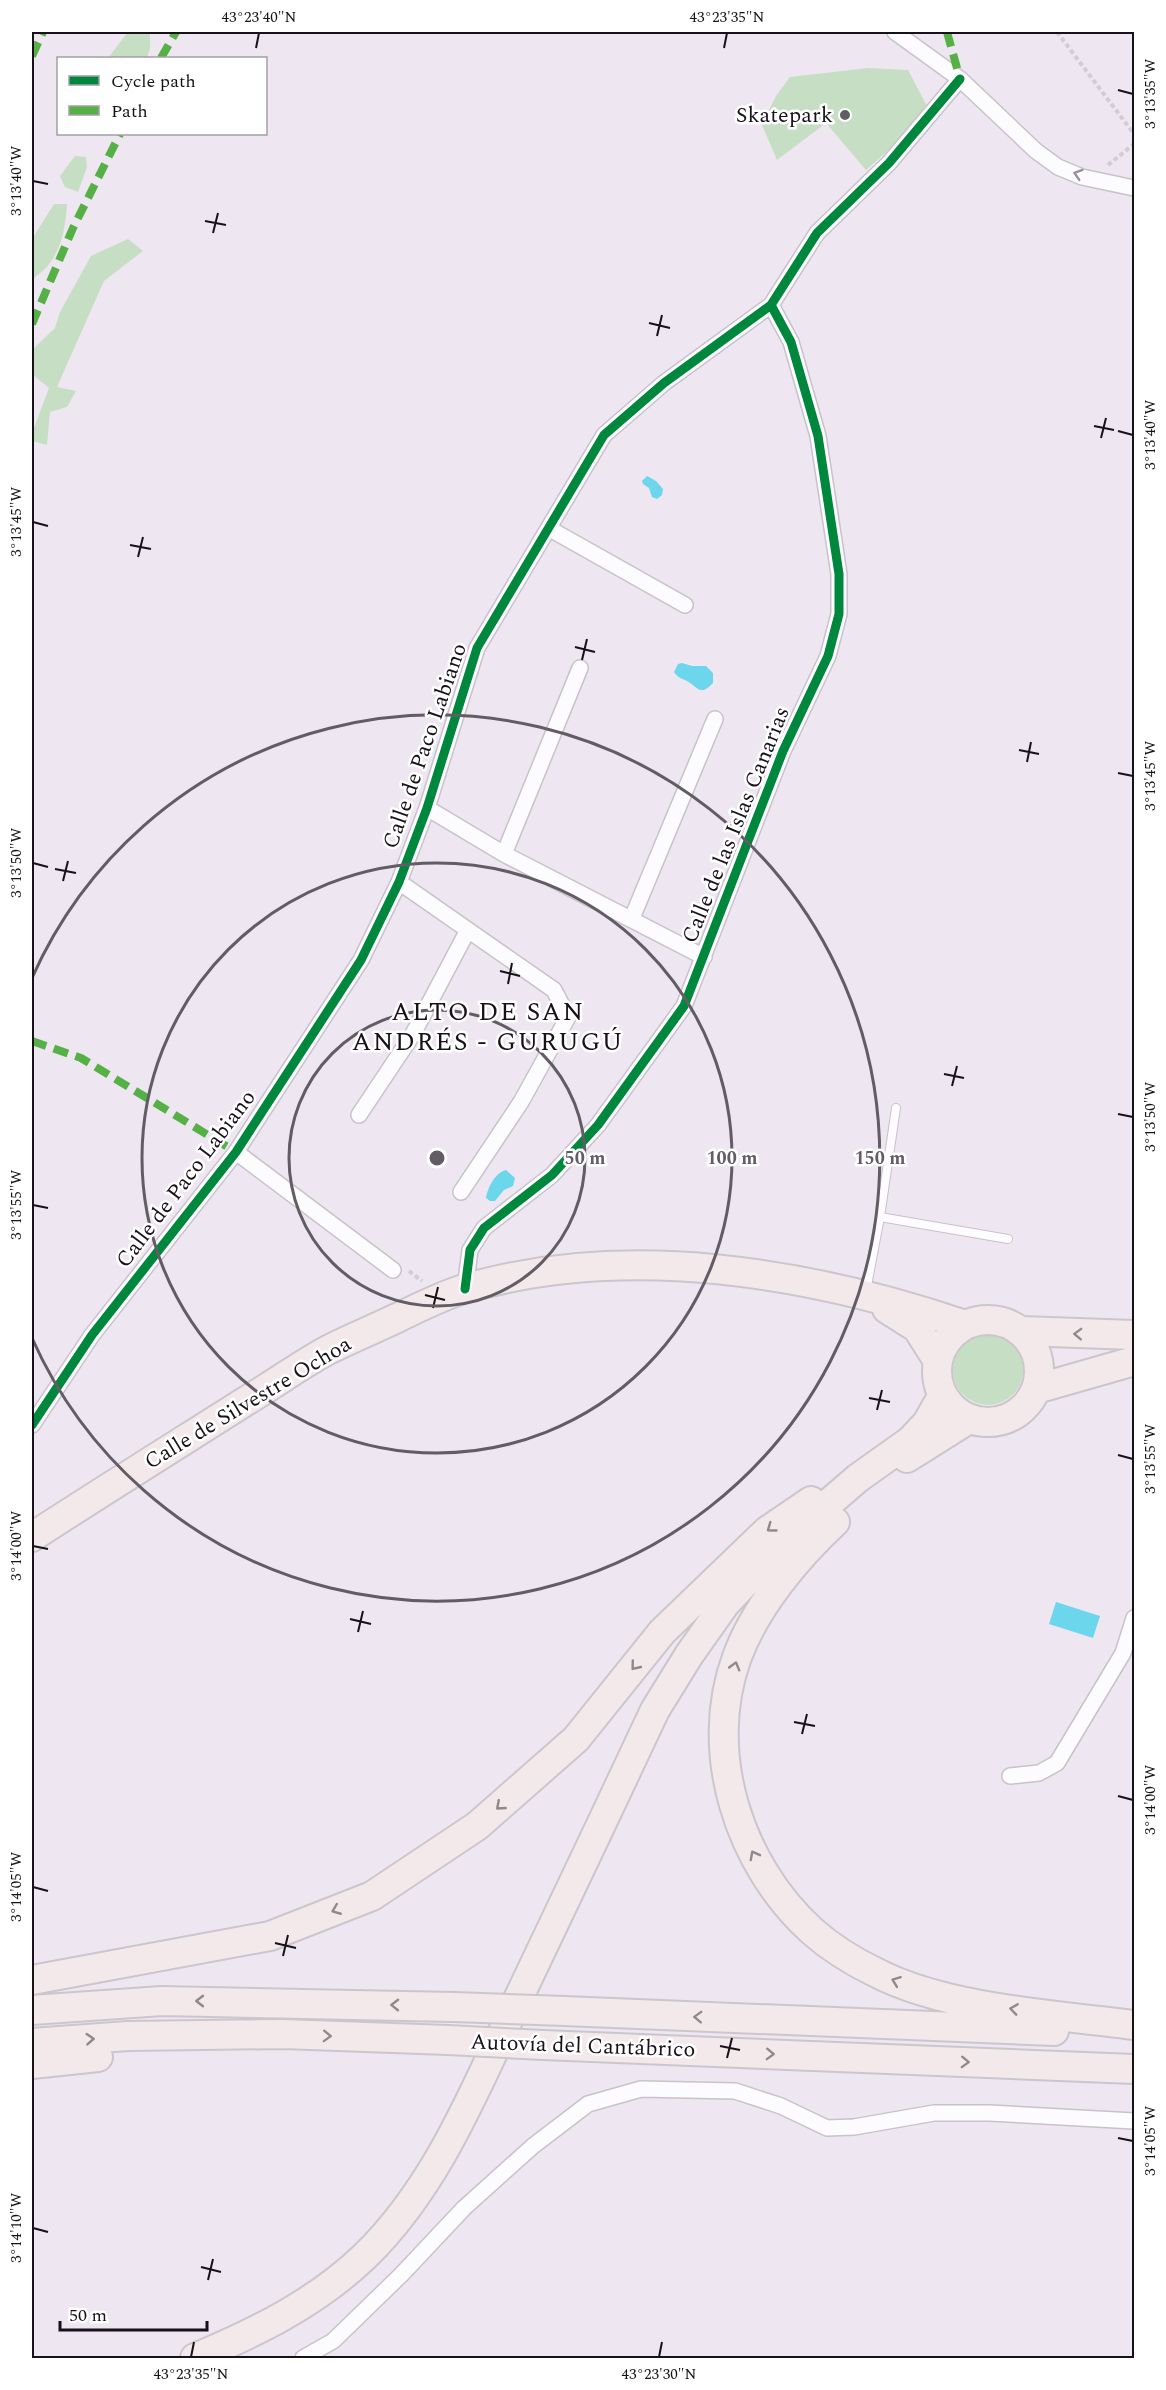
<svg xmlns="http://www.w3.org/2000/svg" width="1166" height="2390" font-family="Spectral,serif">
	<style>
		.green { fill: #c6dec3 }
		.water { fill: #6cd6ec }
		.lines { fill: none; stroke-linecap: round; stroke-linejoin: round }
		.lane-casing { stroke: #c8c2ca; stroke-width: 10 }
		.street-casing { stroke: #c8c2ca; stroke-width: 18 }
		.highway-casing { stroke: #cac7cc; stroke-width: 32 }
		.path { stroke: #d0ced1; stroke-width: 4; stroke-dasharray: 4.5 3; stroke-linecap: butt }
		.lane { stroke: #fcfbfd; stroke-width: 8 }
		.street { stroke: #fcfbfd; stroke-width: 15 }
		.highway { stroke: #f3e9eb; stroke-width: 28 }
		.highway-bridge-casing { stroke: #cac7cc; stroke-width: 32; stroke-linecap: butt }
		.highway-bridge { stroke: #f3e9eb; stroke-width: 28 }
		.quiet { stroke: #55b145; stroke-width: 8; stroke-dasharray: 15 8; stroke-linecap: butt }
		.cycleway-casing { stroke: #fff; stroke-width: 13 }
		.cycleway { stroke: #00873e; stroke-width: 9 }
		.oneway { stroke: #959296 }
		.oneway2 { stroke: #90888c }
		.ticks { fill: none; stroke: #171118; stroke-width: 2 }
		.ring { fill: none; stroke: #625c64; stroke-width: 3 }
		.poi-dot { fill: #625c64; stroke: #fff; stroke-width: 2 }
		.labels { text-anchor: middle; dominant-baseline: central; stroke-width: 5; stroke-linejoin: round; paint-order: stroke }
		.poi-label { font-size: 22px; fill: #171118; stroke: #fff; text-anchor: end }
		.street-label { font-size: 22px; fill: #171118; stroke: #fff }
		.quarter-label { font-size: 26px; letter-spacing: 1.5px; fill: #171118; stroke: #fff }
		.centre { fill: #625c64; stroke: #fff; stroke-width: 3 }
		.ring-label { font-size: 18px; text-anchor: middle; font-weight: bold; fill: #625c64; stroke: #fff; stroke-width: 5; stroke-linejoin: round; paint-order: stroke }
		.neatline { fill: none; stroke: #171118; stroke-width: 2 }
		.ticks-label { font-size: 15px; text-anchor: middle; fill: #171118 }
	</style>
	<rect width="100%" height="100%" fill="#eee6f1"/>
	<!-- green -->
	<path class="green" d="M128,32H150V48L147,58H108Z
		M868,68L908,70L928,108L920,122L866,170L826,123L777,160L762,125L776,96L790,77Z
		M75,156L86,157L87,167L78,192L65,187L60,176Z
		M54,204H67C65,234 59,263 32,279V239Z
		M128,239L143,251L104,281L57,387L76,391L67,407L50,412L47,445L32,441V433L49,388L32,374V350L55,328L60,312L91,256Z
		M953 1370a35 35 0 1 1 70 0a35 35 0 1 1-70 0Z"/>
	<!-- water -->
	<path class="water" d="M647,476L656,481L663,489L662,495L657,499L652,497L649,488L643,484L642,481Z
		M682,663L692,666H706L713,673V683C700,697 698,687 687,681C681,678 678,678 674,672L678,664Z
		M506,1170L515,1178L513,1186L504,1190L495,1201H490L486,1198C488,1187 495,1173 506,1170Z
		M1056,1602L1100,1616L1093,1638L1049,1624Z"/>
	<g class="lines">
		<!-- lane casing -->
		<g class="lane-casing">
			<path id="lane" d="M880,1217L1008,1239
				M866,1291L880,1217L896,1108"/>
		</g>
		<!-- street casing -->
		<g class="street-casing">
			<path id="street" d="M895,32L960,79L1036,151L1058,167L1082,177L1134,188
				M550,529L685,605
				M427,808L504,854L704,957
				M504,854L580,668
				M399,882L554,990L568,1017L521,1102L461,1192
				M632,918L715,719
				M359,1115L413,1034L468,930
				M236,1152L393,1270
				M465,1289L470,1250L484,1228L552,1175L598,1125L684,1006L783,751L828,656L839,614V574L818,436L791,342L771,305
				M32,1425L92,1335L236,1152L361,960L399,882L427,808L477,648L604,435L664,383L771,305L817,233L889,163L960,79
				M1010,1776L1039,1773L1057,1763L1123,1653L1134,1618
				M303,2358L333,2341L402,2274L464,2208L533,2146L588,2104L641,2089L735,2091L781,2106L827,2128L854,2127L934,2113H989L1134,2121"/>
		</g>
		<!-- highway casing -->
		<g class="highway-casing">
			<path id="highway" d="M887,1309L917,1328L938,1361
				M937 1371a51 51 0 1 1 102 0a51 51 0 1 1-102 0Z
				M1022,1331L1134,1335
				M1036,1389L1134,1361
				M907,1458L969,1419
				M835,1522C796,1558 755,1608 737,1657C702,1752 739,1865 812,1931C831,1948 854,1962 877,1973C947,2009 1056,2015 1134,2025
				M32,1537C103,1491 175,1446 246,1401C273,1385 300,1365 328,1350C350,1339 374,1329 397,1318C420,1307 443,1295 467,1288C628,1242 809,1272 965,1325
				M32,1980L270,1936L372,1896L477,1826L576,1739L662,1632L767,1531L811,1501
				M32,2010L162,2001L454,2007
				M564,2011L1054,2031
				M32,2043L128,2036L283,2034L448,2040
				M543,2045L1134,2069
				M32,2064L98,2057
				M195,2358C257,2332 316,2303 365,2256C438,2185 476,2087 519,1997C565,1901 610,1806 655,1710L689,1655L725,1604L756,1571L808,1521L858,1478L910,1441L927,1423L943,1395"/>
		</g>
		<!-- path -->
		<path class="path" d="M1057,32L1134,134
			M1108,165L1134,144
			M409,1271L422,1281"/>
		<!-- lane -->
		<use href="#lane" class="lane"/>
		<!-- street -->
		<use href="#street" class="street"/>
		<!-- highway -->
		<use href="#highway" class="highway"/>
		<!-- highway-bridge casing -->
		<g class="highway-bridge-casing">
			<path id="highway-bridge" d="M454,2007L564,2011
				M448,2040L543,2045"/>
		</g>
		<!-- highway-bridge -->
		<use href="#highway-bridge" class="highway-bridge"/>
		<!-- quiet -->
		<path class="quiet" d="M947,32L960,79
			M32,56L43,32
			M161,58L176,32
			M32,324L73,228L120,134
			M32,1041L81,1058L236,1152"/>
		<!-- cycleway casing -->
		<g class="cycleway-casing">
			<path id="cycleway" d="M465,1289L470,1250L484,1228L552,1175L598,1125L684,1006L783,751L828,656L839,614V574L818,436L791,342L771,305
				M32,1425L92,1335L236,1152L361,960L399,882L427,808L477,648L604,435L664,383L771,305L817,233L889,163L960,79"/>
		</g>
		<!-- cycleway -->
		<use href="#cycleway" class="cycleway"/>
	</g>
	<!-- one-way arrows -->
	<defs><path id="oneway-chevron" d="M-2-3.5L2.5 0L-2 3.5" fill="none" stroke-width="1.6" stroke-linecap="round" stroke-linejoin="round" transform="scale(1.5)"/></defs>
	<use class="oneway" href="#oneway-chevron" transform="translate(1078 174) rotate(-162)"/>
	<g class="oneway2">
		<use href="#oneway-chevron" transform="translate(1078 1334) rotate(-178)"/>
		<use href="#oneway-chevron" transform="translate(771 1528) rotate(144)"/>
		<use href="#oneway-chevron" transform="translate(635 1666) rotate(129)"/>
		<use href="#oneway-chevron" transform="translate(735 1666) rotate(-74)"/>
		<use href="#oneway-chevron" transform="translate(500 1806) rotate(139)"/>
		<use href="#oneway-chevron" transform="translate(754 1855) rotate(-118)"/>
		<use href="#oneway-chevron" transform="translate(336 1910) rotate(158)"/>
		<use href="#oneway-chevron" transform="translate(896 1981) rotate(-159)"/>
		<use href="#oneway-chevron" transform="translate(200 2001) rotate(-180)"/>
		<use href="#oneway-chevron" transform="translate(395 2005) rotate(-179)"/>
		<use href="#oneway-chevron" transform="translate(1014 2009) rotate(-172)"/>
		<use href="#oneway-chevron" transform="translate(698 2017) rotate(-178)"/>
		<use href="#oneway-chevron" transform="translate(327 2036) rotate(2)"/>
		<use href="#oneway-chevron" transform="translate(90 2039) rotate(-4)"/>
		<use href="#oneway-chevron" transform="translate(770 2054) rotate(2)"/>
		<use href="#oneway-chevron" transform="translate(965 2062) rotate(2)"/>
	</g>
	<!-- ticks -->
	<path class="ticks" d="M256,48L259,33M724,48L727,33M1118,90L1133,94M33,181L48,184M205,221L226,225M213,233L218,213M649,323L670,328M657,336L662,315M1094,426L1114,430M1118,431L1133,435M1101,438L1106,418M33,522L48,526M130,545L151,549M138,557L143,537M575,647L595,652M582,660L587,639M1019,750L1039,754M1027,762L1031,742M1118,773L1133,776M33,863L48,867M55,869L76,873M63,881L68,861M500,971L520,976M508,984L512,963M944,1074L964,1078M952,1086L957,1066M1118,1114L1133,1117M33,1205L48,1208M425,1295L445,1300M433,1308L438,1287M869,1398L890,1402M877,1410L882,1390M1118,1455L1133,1459M33,1546L48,1549M350,1619L371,1624M358,1632L363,1611M794,1722L815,1726M802,1734L807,1714M1118,1796L1133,1800M33,1887L48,1891M275,1943L296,1948M283,1956L288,1935M720,2046L740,2050M727,2058L732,2038M1118,2138L1133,2141M33,2228L48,2232M201,2267L221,2272M208,2280L213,2259M191,2357L194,2342M659,2357L662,2342"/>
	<!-- distance rings -->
	<g class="ring">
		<circle cx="437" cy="1158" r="148"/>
		<circle cx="437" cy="1158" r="295"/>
		<path d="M32 978A443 443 0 1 1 32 1338"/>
	</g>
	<!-- markers -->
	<circle class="poi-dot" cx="845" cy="115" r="6"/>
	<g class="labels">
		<!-- poi labels -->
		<g class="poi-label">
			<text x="833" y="115">Skatepark</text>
		</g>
		<!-- street labels -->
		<g class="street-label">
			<text transform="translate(425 746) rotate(-71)">Calle de Paco Labiano</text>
			<text transform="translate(736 825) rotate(-68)">Calle de las Islas Canarias</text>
			<text transform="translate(186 1179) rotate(-53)">Calle de Paco Labiano</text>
			<text transform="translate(248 1403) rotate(-31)">Calle de Silvestre Ochoa</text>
			<text transform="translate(583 2046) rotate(2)">Autovía del Cantábrico</text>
		</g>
		<!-- quarter labels -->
		<g class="quarter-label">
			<text x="488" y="1012">ALTO DE SAN<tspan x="488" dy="30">ANDRÉS - GURUGÚ</tspan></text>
		</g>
	</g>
	<circle cx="437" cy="1158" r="9" class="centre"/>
	<g class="ring-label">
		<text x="585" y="1164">50 m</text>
		<text x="732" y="1164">100 m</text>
		<text x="880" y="1164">150 m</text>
	</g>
	<!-- border -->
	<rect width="1166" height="2390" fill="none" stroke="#ffffff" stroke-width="66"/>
	<!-- legend -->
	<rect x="57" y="57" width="210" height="78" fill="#ffffff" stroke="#a2a0a3" stroke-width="1.5"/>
	<rect x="69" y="76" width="30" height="9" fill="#00873e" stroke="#a2a0a3" stroke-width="1.5"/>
	<text x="111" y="87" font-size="18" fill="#171118">Cycle path</text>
	<rect x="69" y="106" width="30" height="9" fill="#55b145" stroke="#a2a0a3" stroke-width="1.5"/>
	<text x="111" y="117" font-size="18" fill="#171118">Path</text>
	<!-- scale -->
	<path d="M60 2321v9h147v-9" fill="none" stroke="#171118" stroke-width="3"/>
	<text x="69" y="2321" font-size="18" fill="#171118" stroke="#ffffff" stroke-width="4.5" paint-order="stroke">50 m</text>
	<rect x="33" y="33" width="1100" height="2324" class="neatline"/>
	<g class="ticks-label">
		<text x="259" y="22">43°23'40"N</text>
		<text x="727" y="22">43°23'35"N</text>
		<text transform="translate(1150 94) rotate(-90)" y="5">3°13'35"W</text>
		<text transform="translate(16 181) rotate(-90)" y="5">3°13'40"W</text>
		<text transform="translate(1150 435) rotate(-90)" y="5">3°13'40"W</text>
		<text transform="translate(16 522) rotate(-90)" y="5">3°13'45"W</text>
		<text transform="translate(1150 776) rotate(-90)" y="5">3°13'45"W</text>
		<text transform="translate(16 863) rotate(-90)" y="5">3°13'50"W</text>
		<text transform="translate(1150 1117) rotate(-90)" y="5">3°13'50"W</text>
		<text transform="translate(16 1205) rotate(-90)" y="5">3°13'55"W</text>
		<text transform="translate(1150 1459) rotate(-90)" y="5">3°13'55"W</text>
		<text transform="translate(16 1546) rotate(-90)" y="5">3°14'00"W</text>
		<text transform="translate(1150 1800) rotate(-90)" y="5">3°14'00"W</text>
		<text transform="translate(16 1887) rotate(-90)" y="5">3°14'05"W</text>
		<text transform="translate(1150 2141) rotate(-90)" y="5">3°14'05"W</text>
		<text transform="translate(16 2228) rotate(-90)" y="5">3°14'10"W</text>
		<text x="191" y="2379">43°23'35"N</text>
		<text x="659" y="2379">43°23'30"N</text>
	</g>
</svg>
